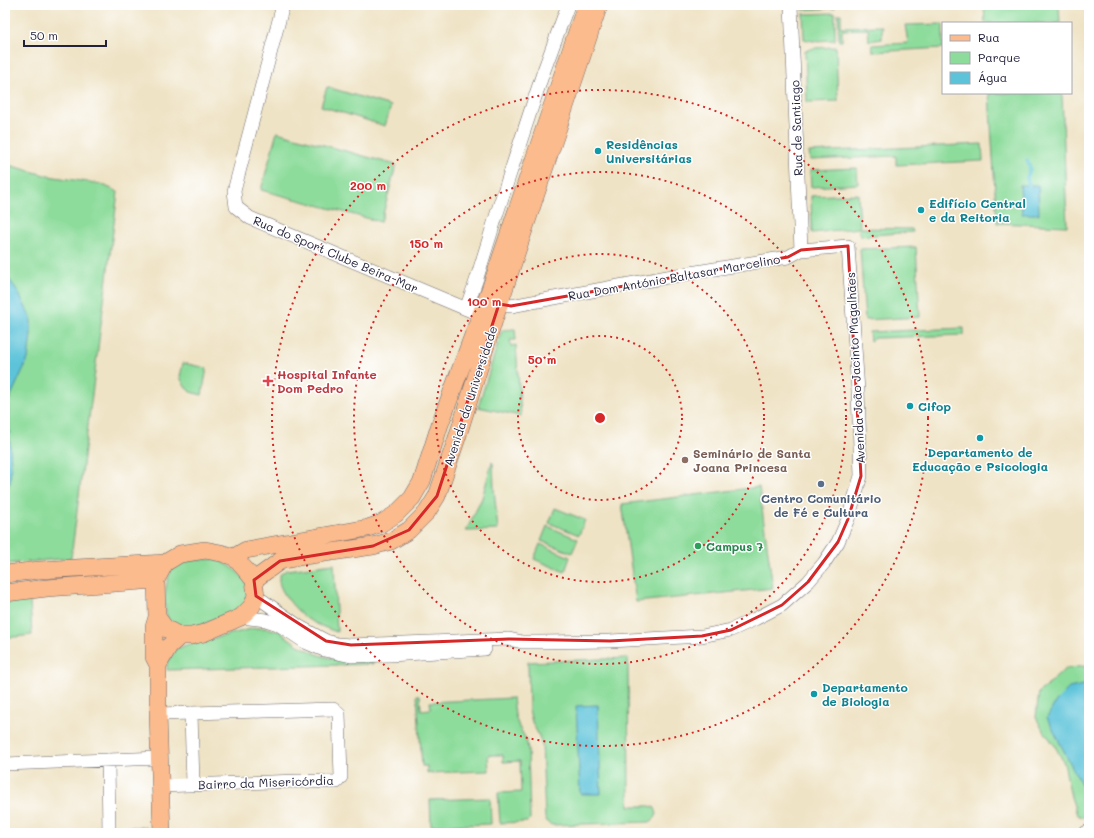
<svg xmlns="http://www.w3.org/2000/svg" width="1094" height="838" font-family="Mali,sans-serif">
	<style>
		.green { fill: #8ddc9b; stroke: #587f6b }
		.water { fill: #5cc3d9; stroke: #3f728a }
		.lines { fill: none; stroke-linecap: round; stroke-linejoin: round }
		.stream { stroke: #5cc3d9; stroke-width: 3.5 }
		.minor-casing { stroke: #6a666b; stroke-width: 14 }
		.major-casing { stroke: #6a666b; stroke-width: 18 }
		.minor { stroke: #fff; stroke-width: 13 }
		.major { stroke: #fbbb8d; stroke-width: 17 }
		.marked { fill: none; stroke: #d62828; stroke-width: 3; stroke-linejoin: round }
		.ring { fill: none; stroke: #d62828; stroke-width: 2; stroke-dasharray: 2 4 }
		.culture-dot { fill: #0f9aa8; stroke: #fff; stroke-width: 1.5 }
		.health-dot { fill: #e0444e; stroke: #fff; stroke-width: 1.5 }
		.education-dot { fill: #8d6e63; stroke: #fff; stroke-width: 1.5 }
		.service-dot { fill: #5c6f8a; stroke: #fff; stroke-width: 1.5 }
		.leisure-dot { fill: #2e9e5b; stroke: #fff; stroke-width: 1.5 }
		.labels { text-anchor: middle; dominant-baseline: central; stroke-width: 3; stroke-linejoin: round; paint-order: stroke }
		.street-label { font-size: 12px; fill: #22223b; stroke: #fff }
		.culture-label { font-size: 12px; font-weight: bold; fill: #0d838f; stroke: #fff; text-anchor: start }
		.health-label { font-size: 12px; font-weight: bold; fill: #be3a42; stroke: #fff; text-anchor: start }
		.education-label { font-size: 12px; font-weight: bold; fill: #785e54; stroke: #fff; text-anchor: start }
		.service-label { font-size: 12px; font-weight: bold; fill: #4e5e75; stroke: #fff }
		.leisure-label { font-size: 12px; font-weight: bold; fill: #27864d; stroke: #fff; text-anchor: start }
		.centre { fill: #d62828; stroke: #fff; stroke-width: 2 }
		.ring-label { font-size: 12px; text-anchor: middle; font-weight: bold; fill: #d62828; stroke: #fff; stroke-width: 3; stroke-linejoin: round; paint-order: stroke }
	</style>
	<rect width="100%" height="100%" fill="#fff"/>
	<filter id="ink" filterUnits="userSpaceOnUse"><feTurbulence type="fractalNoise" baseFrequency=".025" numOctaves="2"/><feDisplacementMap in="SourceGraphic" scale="8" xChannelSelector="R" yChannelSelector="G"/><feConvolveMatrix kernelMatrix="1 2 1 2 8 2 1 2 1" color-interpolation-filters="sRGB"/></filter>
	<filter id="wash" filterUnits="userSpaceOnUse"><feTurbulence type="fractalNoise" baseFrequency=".012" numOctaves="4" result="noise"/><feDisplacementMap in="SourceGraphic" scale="16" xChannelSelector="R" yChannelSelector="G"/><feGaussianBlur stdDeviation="0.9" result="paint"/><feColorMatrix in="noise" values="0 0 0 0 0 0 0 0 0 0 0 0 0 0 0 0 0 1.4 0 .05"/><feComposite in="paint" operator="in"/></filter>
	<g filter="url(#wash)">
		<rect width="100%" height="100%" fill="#efe3c5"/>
		<!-- green -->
		<path class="green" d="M803,5H834L835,8L803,10Z
			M984,5H1059L1060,23H985Z
			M835,13V40L813,41L804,39L803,14Z
			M838,14H841V27L882,26V39L869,41L868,29L842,30V41H839Z
			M943,24V48L873,52L872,45L908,43L905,25Z
			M836,47L838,101L807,102L805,51L814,48Z
			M327,87L391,106L385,126L321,106Z
			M989,93H1062L1067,226L997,223Z
			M277,132L396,165L381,222L261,190Z
			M982,144L983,161H981L896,165V156L810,160L809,152Z
			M5,164L48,176L101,184L118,192L71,558L5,564Z
			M857,168L858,184L811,187L810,170Z
			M858,194L860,228L912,229L913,232L860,236L859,228L812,233L811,196Z
			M916,247L920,317L865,320L860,249Z
			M964,328V335L875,338L870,341L869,332Z
			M515,329L516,340H510L511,346L516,345L521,416L478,407L502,330Z
			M183,363L207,368L202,395L190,392L184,385L180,377Z
			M492,462L493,463L494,488L498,530L466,531L482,498Z
			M759,487L773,588L636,602L622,504Z
			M555,508L585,520L579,535L549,523Z
			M547,526L578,539L572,553L541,541Z
			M540,544L570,557L565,572L534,559Z
			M214,559C225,561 244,574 247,586C248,590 248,595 248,599C246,602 243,606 240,609C235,612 221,616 215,619C205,623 191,631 180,628C175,626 171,623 168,618C162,607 165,574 175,566C183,559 204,560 214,559Z
			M334,564L337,632C328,629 318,625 309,620C299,614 277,590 279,578C280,573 283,572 287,570Z
			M30,601L32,635L5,638V603Z
			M255,628H267L279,631L298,645L319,655L338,660L373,662V664L167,670V663L176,649L186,645Z
			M628,658L629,806H650L655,808L657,814L655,818L650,822L552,825L548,823L545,818L542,744L538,734L532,722L529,710L528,662Z
			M1084,666L1089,669V815L1085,818L1077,815L1071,797L1064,763L1055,746L1041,727L1036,717L1039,692L1048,685L1065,669Z
			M417,695H420L421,710L431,709L430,702L513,698L515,715L519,727L526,739L528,749L530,819L527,822L500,823L498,793L521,792L520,761L503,762V755H488L489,771L427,773V766H422Z
			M490,798L491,824L431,826L430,800Z
			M122,827H146V833H122Z"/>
		<!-- water -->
		<path class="water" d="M1020,185H1038L1039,214H1022Z
			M5,274L17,290L31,318V335L28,359L8,402L11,468L10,483L5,490Z
			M1088,684H1089V800L1047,718L1056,701L1069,688Z
			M598,705L601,794H580L576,706Z"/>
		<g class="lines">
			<!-- stream -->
			<path class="stream" d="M1027,160L1030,168L1027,178L1029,185"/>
		</g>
	</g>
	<g filter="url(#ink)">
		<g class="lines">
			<!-- minor casing -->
			<g class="minor-casing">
				<path id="minor" d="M283,5L234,191L236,207L250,218L488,318
					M791,5L801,250
					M466,309L476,281L498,210L543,73L568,5
					M256,596L300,627L326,641L337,644L351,645L509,639L522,642H541L610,641L702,636L731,630L755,619L782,605L808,582L824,563L838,542L848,519L861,476L858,391L848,246L801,250L788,257L678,275L511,306L499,304
					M241,617L266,620L278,624L305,642L324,650L351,656L390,655L485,649
					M191,713L193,785
					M158,714L333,709L339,713L341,777L337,782L298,781L161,786
					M108,760L109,833
					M5,764L160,758
					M1085,833L1089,831"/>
			</g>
			<!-- major casing -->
			<g class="major-casing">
				<path id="major" d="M205,550L221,553L234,557L244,568L254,580L256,596L252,606L241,617L204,633L191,636H180L165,628L157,617L156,580L165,563L180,554Z
					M234,557L246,550L368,528L382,523L396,514L412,498L422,481L440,424L491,287L586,5
					M5,574L40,570L165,563
					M254,580L280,561L304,556L373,546L391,541L409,530L427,512L437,496L457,438L494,320L599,5
					M5,593L47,588L156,580
					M157,617L154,627V657L158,665
					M162,833L158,714V665L169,646L180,636"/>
			</g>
			<!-- minor -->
			<use href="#minor" class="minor"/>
			<!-- major -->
			<use href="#major" class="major"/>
		</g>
	</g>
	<!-- marked area -->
	<path class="marked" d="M848,246L861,476L848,519L838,542L808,582L782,605L731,630L702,636L610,641L509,639L351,645L326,641L256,596L254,580L280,561L373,546L409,530L437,496L499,304L511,306L788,257L801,250Z"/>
	<!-- distance rings -->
	<g class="ring">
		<circle cx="600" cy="418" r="82"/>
		<circle cx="600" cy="418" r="164"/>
		<circle cx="600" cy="418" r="246"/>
		<circle cx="600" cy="418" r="328"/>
	</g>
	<!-- markers -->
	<g class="culture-dot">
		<circle cx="598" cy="151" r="4"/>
		<circle cx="921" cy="210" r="4"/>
		<circle cx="910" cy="406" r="4"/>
		<circle cx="980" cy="438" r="4"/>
		<circle cx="814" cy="694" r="4"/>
	</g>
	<path class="health-dot" d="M266 375h4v4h4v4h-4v4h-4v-4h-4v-4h4z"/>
	<circle class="education-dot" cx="685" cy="460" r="4"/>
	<circle class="service-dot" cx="821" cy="484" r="4"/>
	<circle class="leisure-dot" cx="698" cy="546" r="4"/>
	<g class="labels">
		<!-- street labels -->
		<g class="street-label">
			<text transform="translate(796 128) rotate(-92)">Rua de Santiago</text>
			<text transform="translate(336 254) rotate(23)">Rua do Sport Clube Beira-Mar</text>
			<text transform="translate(674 277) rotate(-10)">Rua Dom António Baltasar Marcelino</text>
			<text transform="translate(855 368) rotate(-93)">Avenida João Jacinto Magalhães</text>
			<text transform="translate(470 396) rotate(-72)">Avenida da Universidade</text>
			<text transform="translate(266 782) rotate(-2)">Bairro da Misericórdia</text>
		</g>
		<!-- culture labels -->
		<g class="culture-label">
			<text x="606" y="144">Residências<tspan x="606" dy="14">Universitárias</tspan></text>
			<text x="929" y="203">Edifício Central<tspan x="929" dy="14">e da Reitoria</tspan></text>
			<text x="918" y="406">Cifop</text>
			<text x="980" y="452" text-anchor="middle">Departamento de<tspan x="980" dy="14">Educação e Psicologia</tspan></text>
			<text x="822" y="687">Departamento<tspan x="822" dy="14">de Biologia</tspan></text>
		</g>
		<!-- health labels -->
		<g class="health-label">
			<text x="277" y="374">Hospital Infante<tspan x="277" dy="14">Dom Pedro</tspan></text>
		</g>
		<!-- education labels -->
		<g class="education-label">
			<text x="693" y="453">Seminário de Santa<tspan x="693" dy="14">Joana Princesa</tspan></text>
		</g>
		<!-- service labels -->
		<g class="service-label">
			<text x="821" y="498">Centro Comunitário<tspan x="821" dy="14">de Fé e Cultura</tspan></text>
		</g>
		<!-- leisure labels -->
		<g class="leisure-label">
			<text x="706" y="546">Campus 7</text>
		</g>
	</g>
	<circle cx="600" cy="418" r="6" class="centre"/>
	<g class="ring-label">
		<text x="368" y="190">200 m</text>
		<text x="426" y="248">150 m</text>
		<text x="484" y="306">100 m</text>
		<text x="542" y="364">50 m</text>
	</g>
	<!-- margin -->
	<rect width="1094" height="838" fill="none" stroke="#fff" stroke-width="20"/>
	<!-- legend -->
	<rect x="942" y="22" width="130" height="72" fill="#ffffff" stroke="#a7a7b1"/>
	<rect x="950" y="35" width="20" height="6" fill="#fbbb8d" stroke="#a7a7b1"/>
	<text x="978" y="42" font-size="12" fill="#22223b">Rua</text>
	<rect x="950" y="52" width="20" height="12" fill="#8ddc9b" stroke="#a7a7b1"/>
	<text x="978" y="62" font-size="12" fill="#22223b">Parque</text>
	<rect x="950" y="72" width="20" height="12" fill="#5cc3d9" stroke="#a7a7b1"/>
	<text x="978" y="82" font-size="12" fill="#22223b">Água</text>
	<!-- scale -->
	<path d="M24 40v6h82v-6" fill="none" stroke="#22223b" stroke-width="2"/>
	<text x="30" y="40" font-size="12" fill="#22223b" stroke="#ffffff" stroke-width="3" paint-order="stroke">50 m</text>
</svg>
